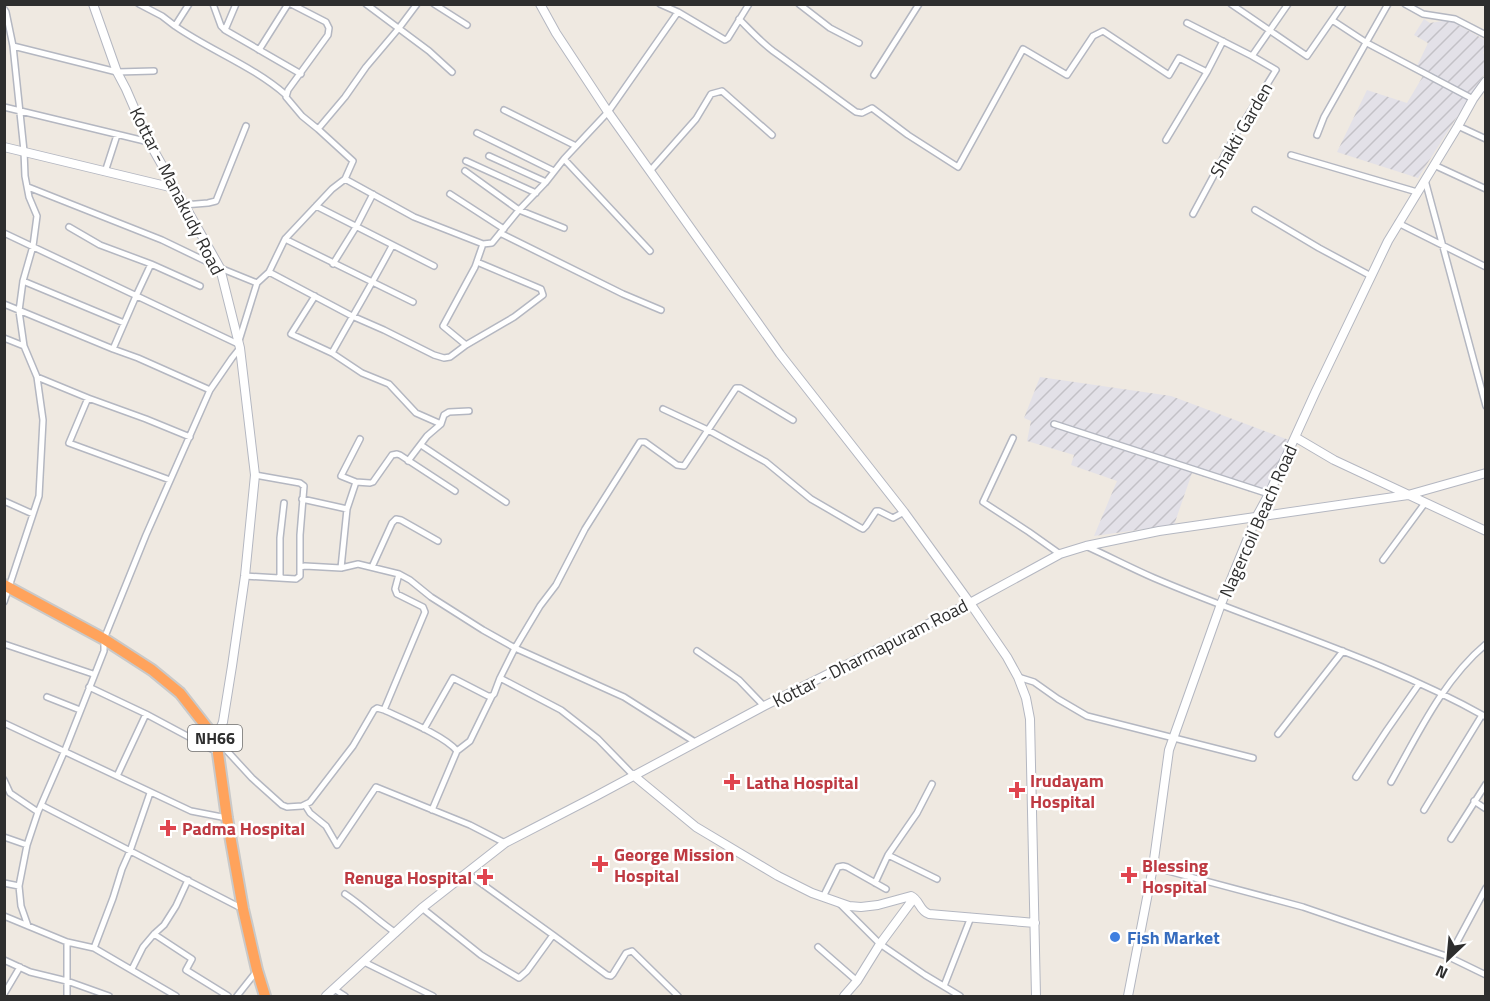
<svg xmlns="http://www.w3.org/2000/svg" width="1490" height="1001" font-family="'Titillium Web',sans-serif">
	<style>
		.industrial { fill: url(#industrial-furrows) }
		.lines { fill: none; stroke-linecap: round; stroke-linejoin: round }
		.street-casing { stroke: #b4b7c1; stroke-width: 8 }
		.secondary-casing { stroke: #b4b7c1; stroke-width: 10 }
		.highway-casing { stroke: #c9c9c9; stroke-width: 14 }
		.street { stroke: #fff; stroke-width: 5 }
		.secondary { stroke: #fff; stroke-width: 8 }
		.highway { stroke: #ffa35c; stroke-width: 10 }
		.health-dot { fill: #e0444e; stroke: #fff; stroke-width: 2 }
		.shop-dot { fill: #3f7fe0; stroke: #fff; stroke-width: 2 }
		.labels { text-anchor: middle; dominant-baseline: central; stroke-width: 5; stroke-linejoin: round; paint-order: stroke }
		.shield { fill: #fff; stroke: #6d6d6d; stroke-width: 1.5 }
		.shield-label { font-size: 16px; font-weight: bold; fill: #2e2e2e }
		.street-label { font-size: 18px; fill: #2e2e2e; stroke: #fff }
		.health-label { font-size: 18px; font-weight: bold; fill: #be3a42; stroke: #fff; text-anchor: start }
		.shop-label { font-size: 18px; font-weight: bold; fill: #366cbe; stroke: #fff; text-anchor: start }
	</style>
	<defs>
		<pattern id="industrial-furrows" width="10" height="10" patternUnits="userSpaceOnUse" patternTransform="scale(1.5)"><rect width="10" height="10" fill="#e3e1e8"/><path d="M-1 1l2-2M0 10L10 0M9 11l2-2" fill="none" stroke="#c3c1c7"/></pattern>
	</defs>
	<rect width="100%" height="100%" fill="#efe9e1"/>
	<!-- industrial -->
	<path class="industrial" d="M1424,19L1430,23L1449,20L1485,40V49L1483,53L1485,55V73L1418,178L1337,152L1367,90L1407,103L1426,71L1417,66L1428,43L1414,35Z
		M1040,377L1171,396L1289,440L1266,497L1192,473L1174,525L1094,536L1117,481L1071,465L1074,455L1027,441L1031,421L1024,418Z"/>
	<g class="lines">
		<!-- street casing -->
		<g class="street-casing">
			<path id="street" d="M139,4L162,16L175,26
				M189,4L175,26C211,51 253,66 286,95
				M213,4L221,26L225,30L301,74
				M291,4L326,22L329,28L328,35L288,90L286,97L302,116L318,129L353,161L345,179
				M366,4L429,51L452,72
				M434,4L467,25
				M660,4L678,12L725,40L728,38L749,4
				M799,4L830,28L859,43
				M1231,4L1307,56L1343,4
				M1405,4L1423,14L1455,19L1486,35
				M4,9L6,12L13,46L24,151L25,176L29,197L37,216L33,246L23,281L19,311L24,346L37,377L43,420L39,496L4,602
				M739,19C750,30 761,42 773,51C801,71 828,92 856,112L862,113L872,108L908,135L958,167L1023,49L1067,75L1093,36L1103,31L1169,75L1179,58L1207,72
				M1332,20L1367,43L1473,99
				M1187,23L1252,56L1276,70L1235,136L1193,214
				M225,30L236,4
				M13,46L117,72L154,71
				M259,50L288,4
				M1252,56L1288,4
				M874,75L919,4
				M4,107L149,142
				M504,110L576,146
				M1458,126L1486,139
				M318,129L345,97L366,67L399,28L417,4
				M477,133L554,171
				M1317,135L1324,117L1388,4
				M1166,140L1207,72L1223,41
				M1291,155L1417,192
				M489,156L546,182
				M564,159L650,251
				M466,161L536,193
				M1434,165L1486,189
				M465,171L519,210L564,228
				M650,171L696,119L711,94L722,91L772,135
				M105,172L117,135
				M1425,180L1486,406
				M28,187L162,240L220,268L257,283L269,272L285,239L332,189L345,179L414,217L483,244L492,243L519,210L546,182L564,159L608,112L678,12
				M450,194L504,229
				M184,205L208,203L216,201L246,126
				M316,206L434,266
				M1255,210L1319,248L1371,276
				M1398,223L1486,267
				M69,227L100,245L151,264L200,286
				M4,233L238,344L257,283
				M500,233L623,294L661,310
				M285,239L413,302
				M333,264L356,227L373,194
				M269,272L352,316L384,330L434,355L444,358L450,357L466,345L514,317L543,295L541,289L477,262
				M23,281L124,323
				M315,296L291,334L332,353L362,373L389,384L416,413L441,424
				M4,304L113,349L138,358L210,390
				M4,338L24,346
				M466,345L443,326L475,267L483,244
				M113,349L136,296L151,264
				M332,353C352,317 373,282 392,246
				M37,377L88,398L146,419L190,437
				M88,398L69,443L170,480
				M663,409L708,430L766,462L811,499L861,528L863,529L866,526L876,511H879L893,518L904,512
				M1054,424L1269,494
				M1013,438L983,502L1029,532L1060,554
				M421,445L506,502
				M408,461L427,436L441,424L444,415L449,412L469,411
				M255,475L300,483L304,486L300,535V567
				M356,482L341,476L360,439
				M302,499L347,509
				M4,501L33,514
				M1088,547C1110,557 1131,568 1154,578C1264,625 1381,658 1486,717
				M1383,560L1425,503
				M372,567L392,523L396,519L401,520L438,541
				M341,568L347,509L356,482L370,483L373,482L392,455L397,454L400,455L455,491
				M245,576L296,579L300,576V567L305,566L341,568L358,564L399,574L410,580L431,597L483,630L515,648L624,697L695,742
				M280,578V538L284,503
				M4,644L93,674
				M697,651L739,680L764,706
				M1018,677L1034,682L1058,699L1087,716L1253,758
				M500,678L561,710L598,739L633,775
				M89,687L146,714L217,752
				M47,697L80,710
				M384,710L425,612L423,607L397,594L395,589L399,574
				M4,723L191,811L227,818
				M424,729L453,678L488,696H492L494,694L500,678L515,648L540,606L556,585L585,529L640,442H645L677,465L684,466L736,388H740L793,420
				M1278,734L1343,651
				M218,741L252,778L282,805L287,807L302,806L310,802L353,746L374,710L377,708L384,710C403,719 445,736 457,751L432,810
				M457,751L470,741L492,696
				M117,776L146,714
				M1356,777L1387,730L1419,684
				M4,780L10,793L38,812
				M1391,782C1418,734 1443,680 1486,644
				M1474,801L1486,809
				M41,805L243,909
				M305,805L310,813L326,826L337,845L376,787L470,825L505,843
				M1424,810L1482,715
				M4,837L27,845
				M1451,839L1486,784
				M888,855L937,879
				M1153,867L1303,907L1449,957L1486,975
				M467,873L553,935L607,975L611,976L613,974L626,953L632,951L678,996
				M4,883L19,886
				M875,883L888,855L917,813L932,784
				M345,894C363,906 378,921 396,933
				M823,897L838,867L843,866L847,867L886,889
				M839,903L880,944L925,975L960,996
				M422,908L481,955L519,978L527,971L553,935
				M4,916L67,942
				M28,926L21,906L19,886L27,845L38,812L65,750L104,651V639L146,535L210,390L232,358L240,348
				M154,934L192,959L186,970L228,996
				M818,947L857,981
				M94,948L176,996
				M1449,957L1486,888
				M4,960L30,972L67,981L109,996
				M364,962L433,996
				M132,969L143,947L154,934L164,925L176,906L188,880
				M944,986L971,917
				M334,989L345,996
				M4,994L20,967
				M67,996V942L94,948L113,898L122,869L130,851L150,793
				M237,996L256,972"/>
		</g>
		<!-- secondary casing -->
		<g class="secondary-casing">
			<path id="secondary" d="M93,4L117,72L126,89L149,142L220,268L240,348L255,475L245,576L232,666L223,722L216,739
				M540,4L556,33L608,112L780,354L904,512L970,603L1007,657L1018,677L1026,698L1030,719L1036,996
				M4,147L174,188
				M1295,437L1334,460L1486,531
				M633,775L696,827L778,876L812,893L849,906L861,907L878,905L911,896C920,900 919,911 929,914L1035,923
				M326,996L422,908L505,843L596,796L764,706L970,603L1060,554L1086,546L1159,531L1408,495L1486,473
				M844,996L857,981L880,944L914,898
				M1128,996L1153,867L1169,750L1221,604L1257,516L1269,494L1315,393L1388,241L1458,126L1473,99L1486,81"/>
		</g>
		<!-- highway casing -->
		<g class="highway-casing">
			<path id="highway" d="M4,585L104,639L152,670L180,693L216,739L227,818L243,909L257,970L265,996"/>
		</g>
		<!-- street -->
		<use href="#street" class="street"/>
		<!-- secondary -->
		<use href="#secondary" class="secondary"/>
		<!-- highway -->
		<use href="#highway" class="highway"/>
	</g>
	<!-- markers -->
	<g class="health-dot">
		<path d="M729 773h6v6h6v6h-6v6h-6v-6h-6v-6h6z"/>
		<path d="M1014 781h6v6h6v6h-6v6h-6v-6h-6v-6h6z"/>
		<path d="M165 819h6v6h6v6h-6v6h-6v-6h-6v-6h6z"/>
		<path d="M597 855h6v6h6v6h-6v6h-6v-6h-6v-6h6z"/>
		<path d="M1126 866h6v6h6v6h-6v6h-6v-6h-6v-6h6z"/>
		<path d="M482 868h6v6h6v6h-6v6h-6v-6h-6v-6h6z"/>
	</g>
	<circle class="shop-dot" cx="1115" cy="937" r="6"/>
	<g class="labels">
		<!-- shield labels -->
		<rect class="shield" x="188" y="725" width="54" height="26" rx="4.5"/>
		<g class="shield-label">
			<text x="215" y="738">NH66</text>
		</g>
		<!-- street labels -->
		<g class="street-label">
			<text transform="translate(1241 130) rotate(-60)">Shakti Garden</text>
			<text transform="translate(177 191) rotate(63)">Kottar - Manakudy Road</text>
			<text transform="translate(1258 521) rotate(-66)">Nagercoil Beach Road</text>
			<text transform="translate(870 653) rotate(-27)">Kottar - Dharmapuram Road</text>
		</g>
		<!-- health labels -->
		<g class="health-label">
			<text x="1030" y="780">Irudayam<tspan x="1030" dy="21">Hospital</tspan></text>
			<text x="746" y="782">Latha Hospital</text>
			<text x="182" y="828">Padma Hospital</text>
			<text x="614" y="854">George Mission<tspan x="614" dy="21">Hospital</tspan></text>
			<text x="1142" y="865">Blessing<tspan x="1142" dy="21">Hospital</tspan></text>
			<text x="472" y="877" text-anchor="end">Renuga Hospital</text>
		</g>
		<!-- shop labels -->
		<g class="shop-label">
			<text x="1127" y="937">Fish Market</text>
		</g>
	</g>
	<!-- border -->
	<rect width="1490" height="1001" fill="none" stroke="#2e2e2e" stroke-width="12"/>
	<!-- north arrow -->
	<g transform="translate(1448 959) rotate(206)" stroke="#ffffff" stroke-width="4.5" paint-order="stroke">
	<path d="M0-4.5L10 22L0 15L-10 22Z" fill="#2e2e2e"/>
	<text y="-9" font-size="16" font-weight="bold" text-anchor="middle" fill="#2e2e2e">N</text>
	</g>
</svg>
